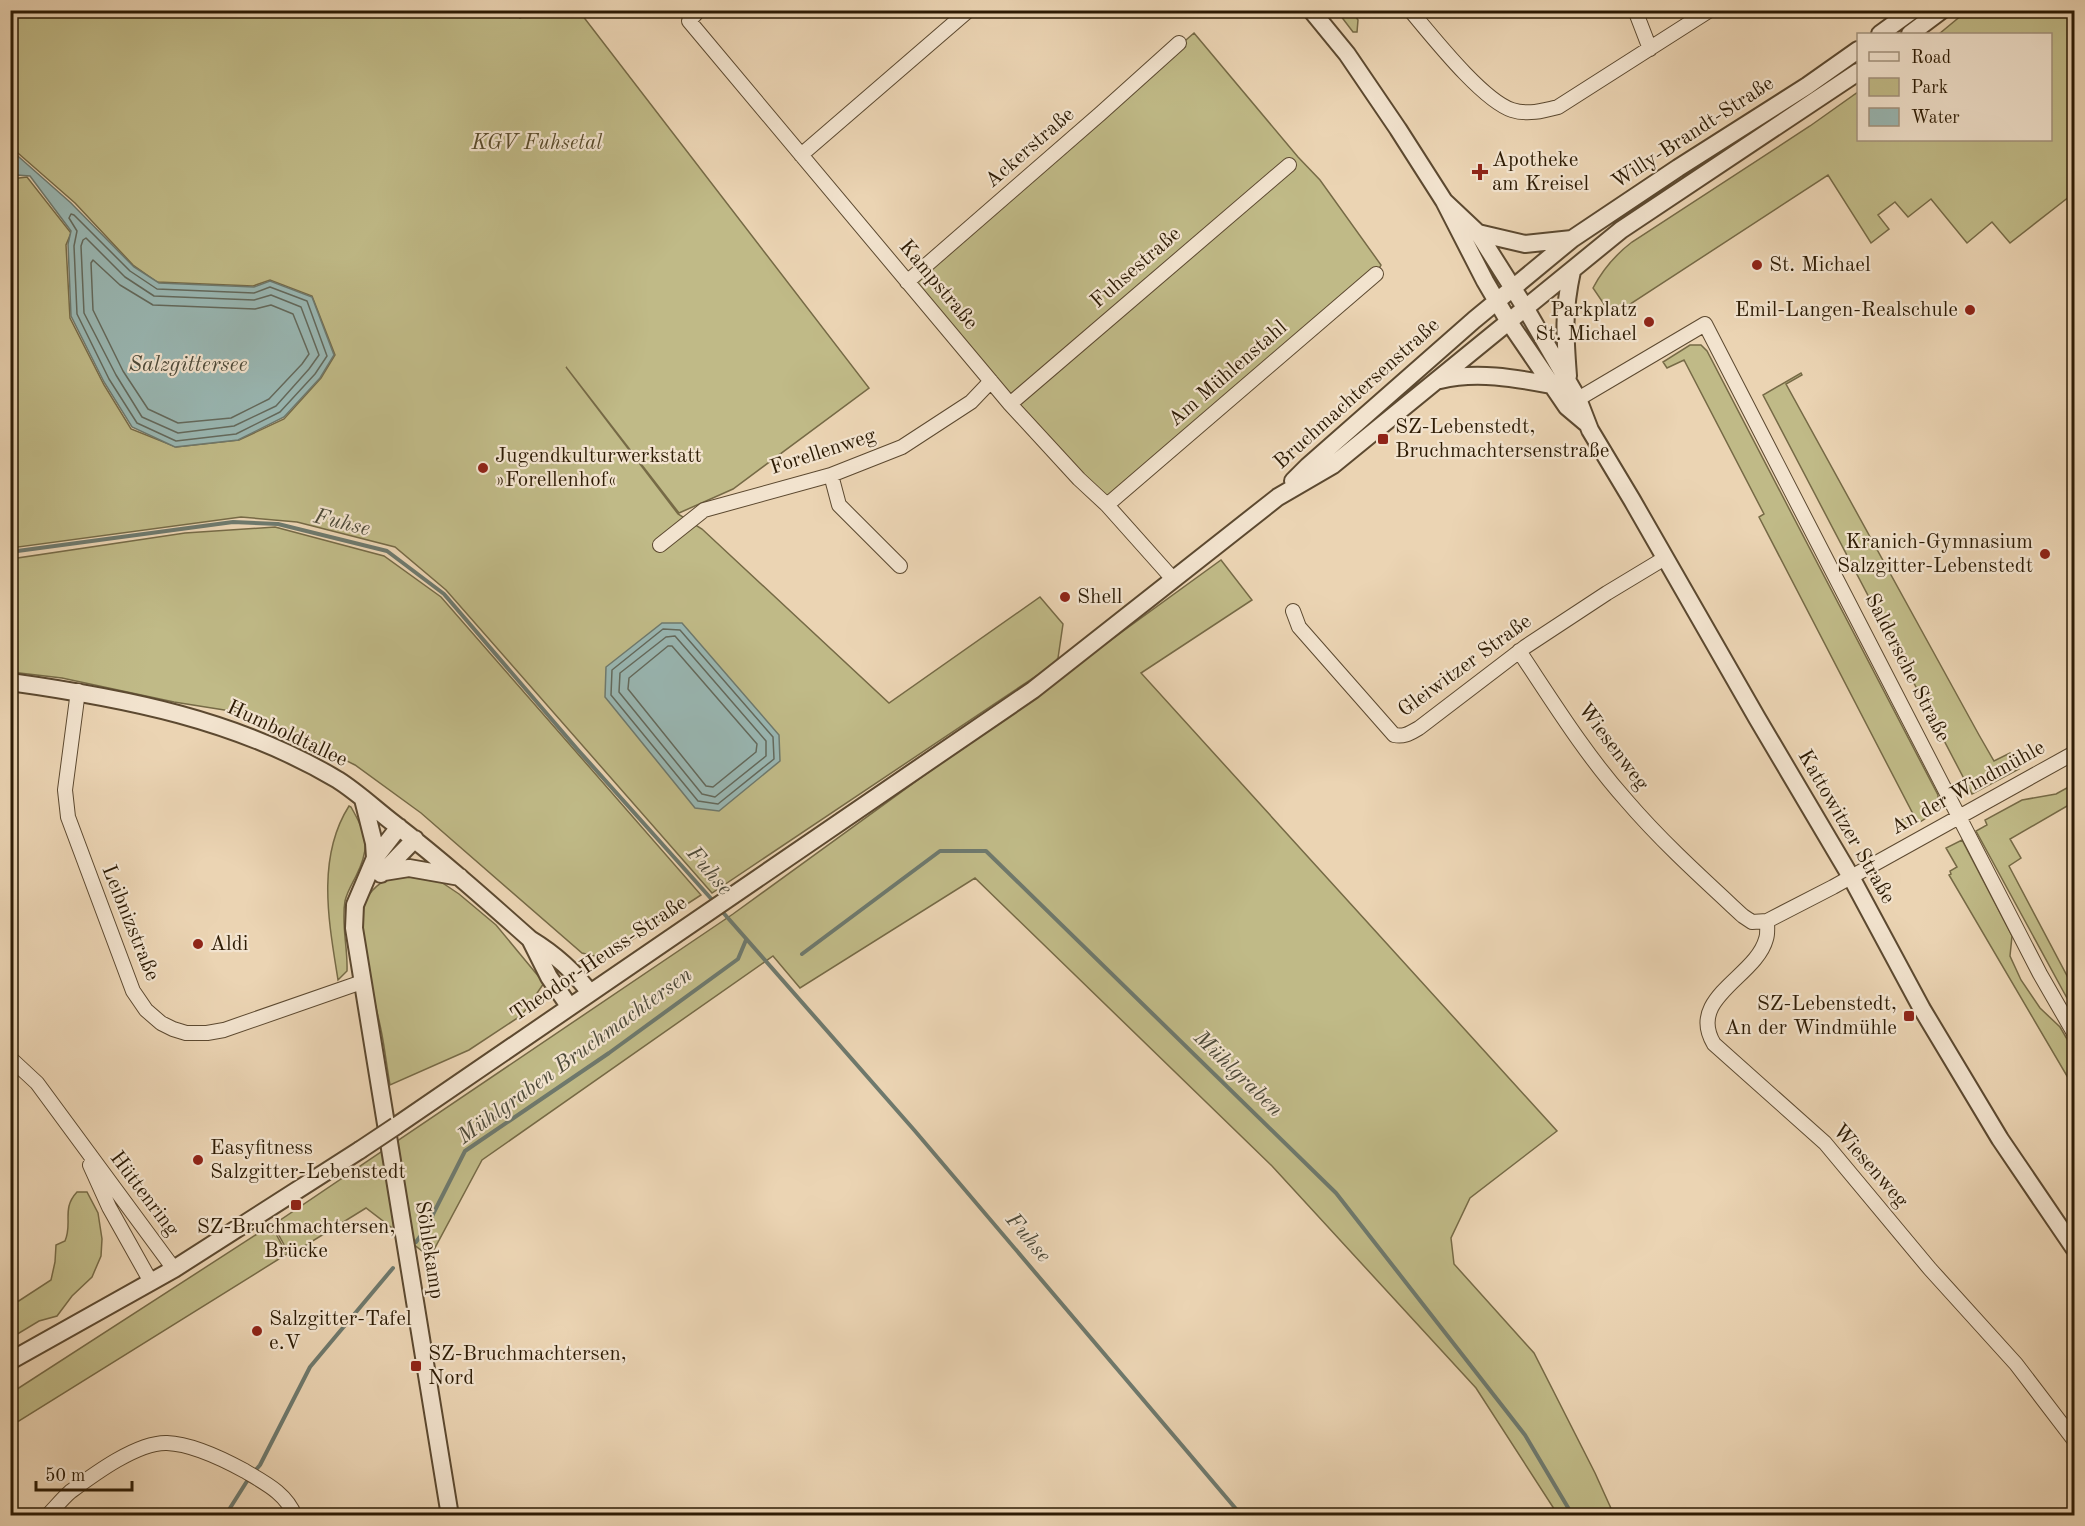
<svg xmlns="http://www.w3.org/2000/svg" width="2085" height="1526" font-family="'Old Standard TT',serif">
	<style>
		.green { fill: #c0ba87; stroke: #766a46; stroke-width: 1.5 }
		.water { fill: #99b7b3; stroke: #6e796d; stroke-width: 1.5 }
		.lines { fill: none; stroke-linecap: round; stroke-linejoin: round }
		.shore { stroke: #63695c; stroke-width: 1.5 }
		.stream { stroke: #6e796d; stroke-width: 4 }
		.minor-casing { stroke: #5c4930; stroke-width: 16 }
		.tertiary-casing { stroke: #5c4930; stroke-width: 20 }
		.minor { stroke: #f2e3ce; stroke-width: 14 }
		.tertiary { stroke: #f2e3ce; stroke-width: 16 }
		.tertiary-bridge-casing { stroke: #5c4930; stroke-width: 20; stroke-linecap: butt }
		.tertiary-bridge { stroke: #f2e3ce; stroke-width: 16 }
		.poi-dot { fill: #8f2418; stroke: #f2e3ce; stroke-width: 2 }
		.labels { text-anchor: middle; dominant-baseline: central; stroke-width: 4.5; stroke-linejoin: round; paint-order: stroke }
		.street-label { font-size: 21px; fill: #2d1b04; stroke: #f2e3ce }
		.park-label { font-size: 21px; font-style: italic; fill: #594b2b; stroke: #f2e3ce }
		.poi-label { font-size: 21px; fill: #2d1b04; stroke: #f2e3ce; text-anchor: start }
		.water-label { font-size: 22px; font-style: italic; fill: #4d4a39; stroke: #f2e3ce }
	</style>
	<rect width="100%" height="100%" fill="#ebd4b3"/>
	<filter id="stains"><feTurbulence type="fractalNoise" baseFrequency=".00333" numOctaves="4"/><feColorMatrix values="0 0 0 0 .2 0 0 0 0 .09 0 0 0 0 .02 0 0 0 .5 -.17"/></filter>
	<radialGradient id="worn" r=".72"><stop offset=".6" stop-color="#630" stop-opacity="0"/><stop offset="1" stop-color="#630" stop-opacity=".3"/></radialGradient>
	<!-- green -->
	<path class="green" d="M516,10L520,18L535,11H579L869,388L733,489L679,513L566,367L678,514L702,529L889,703L1040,597L1063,624L1058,658L1054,664L712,893L446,590L395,547L297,522L241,517L11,548V179L27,177L71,233L66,245L70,318L104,385L131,429L176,447L239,440L284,419L321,378L335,355L312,296L270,280L253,286L157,282L133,265L75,203L11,147V11Z
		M1968,10L2074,11V193L2010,243L1992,222L1967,243L1931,199L1908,217L1895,202L1878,215L1889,229L1871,243L1828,175L1612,316L1593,288C1603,269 1615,255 1632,242L1810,126L1858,92V140H2050V34H1939Z
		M1337,11H1352L1358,20L1357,32H1353Z
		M1194,33L1298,157L1320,180L1381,265L1376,274L1107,505L907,282Z
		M1690,345H1701L1707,351L1938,795C1939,817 1917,823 1901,832L1896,823L1913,814L1759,517L1764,514L1684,360L1667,368L1663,362Z
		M1801,373L1802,375L1786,384L1979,735L1994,761L2010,753L2019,769L1972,794L1763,395Z
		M275,527L384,556L441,597L701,895L610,954L595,956L582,953L421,813L355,765L256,715L174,702L62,678L11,672V559L185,533Z
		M1221,560L1252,600L1141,673L1557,1131L1470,1198L1451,1238L1454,1264L1534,1353L1595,1473L1614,1515H1558L1476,1388L1272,1166L975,878L800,988L773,956L482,1160L430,1257L366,1208L290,1255L273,1225L733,914Z
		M2074,784V802L2010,839L2021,858L2009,866L2074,989V1011L1976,831L1987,825L1985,820L2022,800L2056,794Z
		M349,806L351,807C367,835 371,846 356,876C352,884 347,892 345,901C341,924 348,948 347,971L338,980C329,923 316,858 349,806Z
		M1962,840L2012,936L2010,956L2021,980L2040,1008L2060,1027L2074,1051V1088L1949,875L1951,874L1950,871L1957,867L1946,848Z
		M398,874L438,880L459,894L496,925L544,983L522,1015L469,1050L390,1085C387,1068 385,1051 382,1035C376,1000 353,936 365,903C370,888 383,880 398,874Z
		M77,1192H87L98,1213L102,1239L101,1256L92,1277L72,1296L57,1316L39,1321L11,1338V1306L51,1280L55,1262L56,1245L65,1241C73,1223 61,1209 77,1192Z
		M271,1225L287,1254L11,1426V1393Z"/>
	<!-- water -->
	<path class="water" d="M11,150L71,203L134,267L159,283L254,287L270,281L312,297L334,355L320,378L284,417L238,440L175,447L132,427L104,382L71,316L68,244L71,231L30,176L17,175L11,178Z
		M662,623H682L779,735L780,761L719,811L695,808L605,697L606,667Z"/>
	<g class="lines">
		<!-- shore -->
		<path class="shore" d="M71,214L74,215L130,271L157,289L254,293L270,287L307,301L327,356L315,374L280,412L236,434L176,441L137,423L109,379L77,314L74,246L77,231L69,218Z
			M86,238L125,277L154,296L254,300L271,295L301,307L319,355L309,369L276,406L234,426L178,433L142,417L116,375L84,313L81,246L83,240Z
			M93,260L120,285L153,305L255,309L271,305L293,314L309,354L302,364L269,399L231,418L178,423L148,409L123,371L93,310L91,263Z
			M663,629L680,630L773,737L774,759L718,804L698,801L611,695L612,670Z
			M675,636L766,741V756L715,797L702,794L619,692L620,673L666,637Z
			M668,646H672L757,744L756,752L713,787L706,786L628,689L629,678Z"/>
		<!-- stream -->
		<path class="stream" d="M10,552L233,522L278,524L387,551L444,594L578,750L715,903
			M720,909L915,1131L1242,1516
			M802,954L940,851H986L1336,1193L1525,1435L1573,1516
			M416,1242L425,1230L465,1151L609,1053L738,959L746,940
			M254,1472L260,1465L310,1367L393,1268
			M225,1516L249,1478"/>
		<!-- minor casing -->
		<g class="minor-casing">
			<path id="minor" d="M699,10L689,21L1010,404L1079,479L1107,505L1173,579
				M1410,10C1432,36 1482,100 1512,110C1527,115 1543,111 1558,107L1710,10
				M1635,10L1650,49
				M801,155L969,10
				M907,282L1100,114L1179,43
				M1578,399L1705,324L2040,974L2074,1033
				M1010,404L1289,165
				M831,475L839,505L900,566
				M1107,505L1376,274
				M660,545L704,510L831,475L902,447L971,402L991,381
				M1293,611L1299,627L1394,735C1405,737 1410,733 1419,728L1525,647L1607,593L1665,558
				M1519,651C1553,702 1585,754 1626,800C1662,842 1703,879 1743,916L1752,922L1767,921
				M78,691L65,790L68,817L133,991L146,1010L161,1023L173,1029L186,1033H207L224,1030L362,982
				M2074,753L1833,887L1767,921C1767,926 1768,934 1766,939C1756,977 1686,998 1714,1044L1825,1143L1930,1269L2016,1364L2074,1440
				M10,1058L37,1083L174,1269
				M90,1165L109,1207L151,1282
				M47,1516C55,1508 62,1499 70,1492C93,1475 137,1442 167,1443C193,1444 223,1459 245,1471C265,1483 286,1493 295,1516"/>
		</g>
		<!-- tertiary casing -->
		<g class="tertiary-casing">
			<path id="tertiary" d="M1311,10L1347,54L1398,129L1444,201L1485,281L1509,322L1567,407L1586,423
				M1880,34L1913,10
				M1910,34L1942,10
				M1444,201L1478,233L1526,309L1578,399L1590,430L1632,500L1757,718L1851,877L1922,1009L2000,1139L2074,1248
				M1478,233L1525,244L1572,239
				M1568,376C1565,336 1563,312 1572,271
				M1440,380C1476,371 1515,378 1551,385
				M1293,481L1308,466L1474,320L1572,239L1678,168L1807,86L1858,50
				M10,682C125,698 238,720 338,780C357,792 374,808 392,822C440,859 485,899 530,939C553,953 574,971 590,993
				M363,799L374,843L375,858
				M399,827L375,858L355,905L354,928L450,1516
				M384,872L409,868L460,877
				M381,874L415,839
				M530,939L549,977L569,1006
				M396,1126L1033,690L1278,497L1333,465L1621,230L1858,72
				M10,1361L174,1269L360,1150"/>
		</g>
		<!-- minor -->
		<use href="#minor" class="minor"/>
		<!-- tertiary -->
		<use href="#tertiary" class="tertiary"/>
		<!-- tertiary-bridge casing -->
		<g class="tertiary-bridge-casing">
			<path id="tertiary-bridge" d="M360,1150L396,1126"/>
		</g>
		<!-- tertiary-bridge -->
		<use href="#tertiary-bridge" class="tertiary-bridge"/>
	</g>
	<!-- markers -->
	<g class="poi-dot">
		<path d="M1477 163h6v6h6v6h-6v6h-6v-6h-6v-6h6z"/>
		<circle cx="1757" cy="265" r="6"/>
		<circle cx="1970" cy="310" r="6"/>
		<circle cx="1649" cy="322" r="6"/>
		<rect x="1377" y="433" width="12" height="12" rx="3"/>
		<circle cx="483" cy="468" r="6"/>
		<circle cx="2045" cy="554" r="6"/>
		<circle cx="1065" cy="597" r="6"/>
		<circle cx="198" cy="944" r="6"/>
		<rect x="1903" y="1010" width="12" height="12" rx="3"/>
		<circle cx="198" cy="1160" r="6"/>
		<rect x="290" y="1199" width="12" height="12" rx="3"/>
		<circle cx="257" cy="1331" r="6"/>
		<rect x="410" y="1360" width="12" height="12" rx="3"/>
	</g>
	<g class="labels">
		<!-- street labels -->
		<g class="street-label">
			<text transform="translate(1693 133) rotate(-33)">Willy-Brandt-Straße</text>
			<text transform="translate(1030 148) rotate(-41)">Ackerstraße</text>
			<text transform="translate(1136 268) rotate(-41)">Fuhsestraße</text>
			<text transform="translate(938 285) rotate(50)">Kampstraße</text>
			<text transform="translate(1228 374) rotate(-41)">Am Mühlenstahl</text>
			<text transform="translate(1357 394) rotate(-42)">Bruchmachtersenstraße</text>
			<text transform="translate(823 452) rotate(-18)">Forellenweg</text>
			<text transform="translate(1465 666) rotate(-36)">Gleiwitzer Straße</text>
			<text transform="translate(1907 668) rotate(63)">Saldersche Straße</text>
			<text transform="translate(287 734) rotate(25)">Humboldtallee</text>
			<text transform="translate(1613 747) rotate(53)">Wiesenweg</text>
			<text transform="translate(1968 788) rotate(-29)">An der Windmühle</text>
			<text transform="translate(1846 827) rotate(60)">Kattowitzer Straße</text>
			<text transform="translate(130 923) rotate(68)">Leibnizstraße</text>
			<text transform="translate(599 959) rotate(-34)">Theodor-Heuss-Straße</text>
			<text transform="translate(1870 1166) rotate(49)">Wiesenweg</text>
			<text transform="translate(144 1194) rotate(53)">Hüttenring</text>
			<text transform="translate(429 1250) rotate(81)">Söhlekamp</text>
		</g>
		<!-- park labels -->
		<g class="park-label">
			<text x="537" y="143">KGV Fuhsetal</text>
		</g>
		<!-- poi labels -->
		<g class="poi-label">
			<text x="1492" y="160">Apotheke<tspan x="1492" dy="24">am Kreisel</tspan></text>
			<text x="1769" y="265">St. Michael</text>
			<text x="1637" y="310" text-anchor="end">Parkplatz<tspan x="1637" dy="24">St. Michael</tspan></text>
			<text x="1958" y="310" text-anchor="end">Emil-Langen-Realschule</text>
			<text x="1395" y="427">SZ-Lebenstedt,<tspan x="1395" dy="24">Bruchmachtersenstraße</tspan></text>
			<text x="495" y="456">Jugendkulturwerkstatt<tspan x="495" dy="24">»Forellenhof«</tspan></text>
			<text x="2033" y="542" text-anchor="end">Kranich-Gymnasium<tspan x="2033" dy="24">Salzgitter-Lebenstedt</tspan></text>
			<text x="1077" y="597">Shell</text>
			<text x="210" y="944">Aldi</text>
			<text x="1897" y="1004" text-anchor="end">SZ-Lebenstedt,<tspan x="1897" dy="24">An der Windmühle</tspan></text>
			<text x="210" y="1148">Easyfitness<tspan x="210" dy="24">Salzgitter-Lebenstedt</tspan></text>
			<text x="296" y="1227" text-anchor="middle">SZ-Bruchmachtersen,<tspan x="296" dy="24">Brücke</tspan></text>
			<text x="269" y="1319">Salzgitter-Tafel<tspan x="269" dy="24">e.V</tspan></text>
			<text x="428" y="1354">SZ-Bruchmachtersen,<tspan x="428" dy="24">Nord</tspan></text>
		</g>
		<!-- water labels -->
		<g class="water-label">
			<text x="188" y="365">Salzgittersee</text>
			<text transform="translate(342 523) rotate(14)">Fuhse</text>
			<text transform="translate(709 871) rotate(49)">Fuhse</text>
			<text transform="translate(575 1056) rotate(-36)">Mühlgraben Bruchmachtersen</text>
			<text transform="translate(1238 1074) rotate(44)">Mühlgraben</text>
			<text transform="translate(1028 1238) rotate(50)">Fuhse</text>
		</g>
	</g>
	<!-- margin -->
	<rect width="2085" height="1526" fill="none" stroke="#ebd4b3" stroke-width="36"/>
	<rect x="12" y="12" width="2061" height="1502" fill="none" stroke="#2d1b04" stroke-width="3"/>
	<rect x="18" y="18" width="2049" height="1490" fill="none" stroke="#2d1b04" stroke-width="1.5"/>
	<!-- legend -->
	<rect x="1857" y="33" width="195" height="108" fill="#f2e3ce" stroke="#a3937d" stroke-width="1.5"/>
	<rect x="1869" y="52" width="30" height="9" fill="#f2e3ce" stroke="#a3937d" stroke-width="1.5"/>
	<text x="1911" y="63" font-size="18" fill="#2d1b04">Road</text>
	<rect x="1869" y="78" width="30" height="18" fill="#c0ba87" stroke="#a3937d" stroke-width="1.5"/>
	<text x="1911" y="93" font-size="18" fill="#2d1b04">Park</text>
	<rect x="1869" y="108" width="30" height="18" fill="#99b7b3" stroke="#a3937d" stroke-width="1.5"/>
	<text x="1911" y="123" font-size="18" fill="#2d1b04">Water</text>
	<!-- scale -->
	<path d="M36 1481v9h96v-9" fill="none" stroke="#2d1b04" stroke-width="3"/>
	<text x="45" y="1481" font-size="18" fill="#2d1b04" stroke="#f2e3ce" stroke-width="4.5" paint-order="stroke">50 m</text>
	<rect width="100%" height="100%" filter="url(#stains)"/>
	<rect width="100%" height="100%" fill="url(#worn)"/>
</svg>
